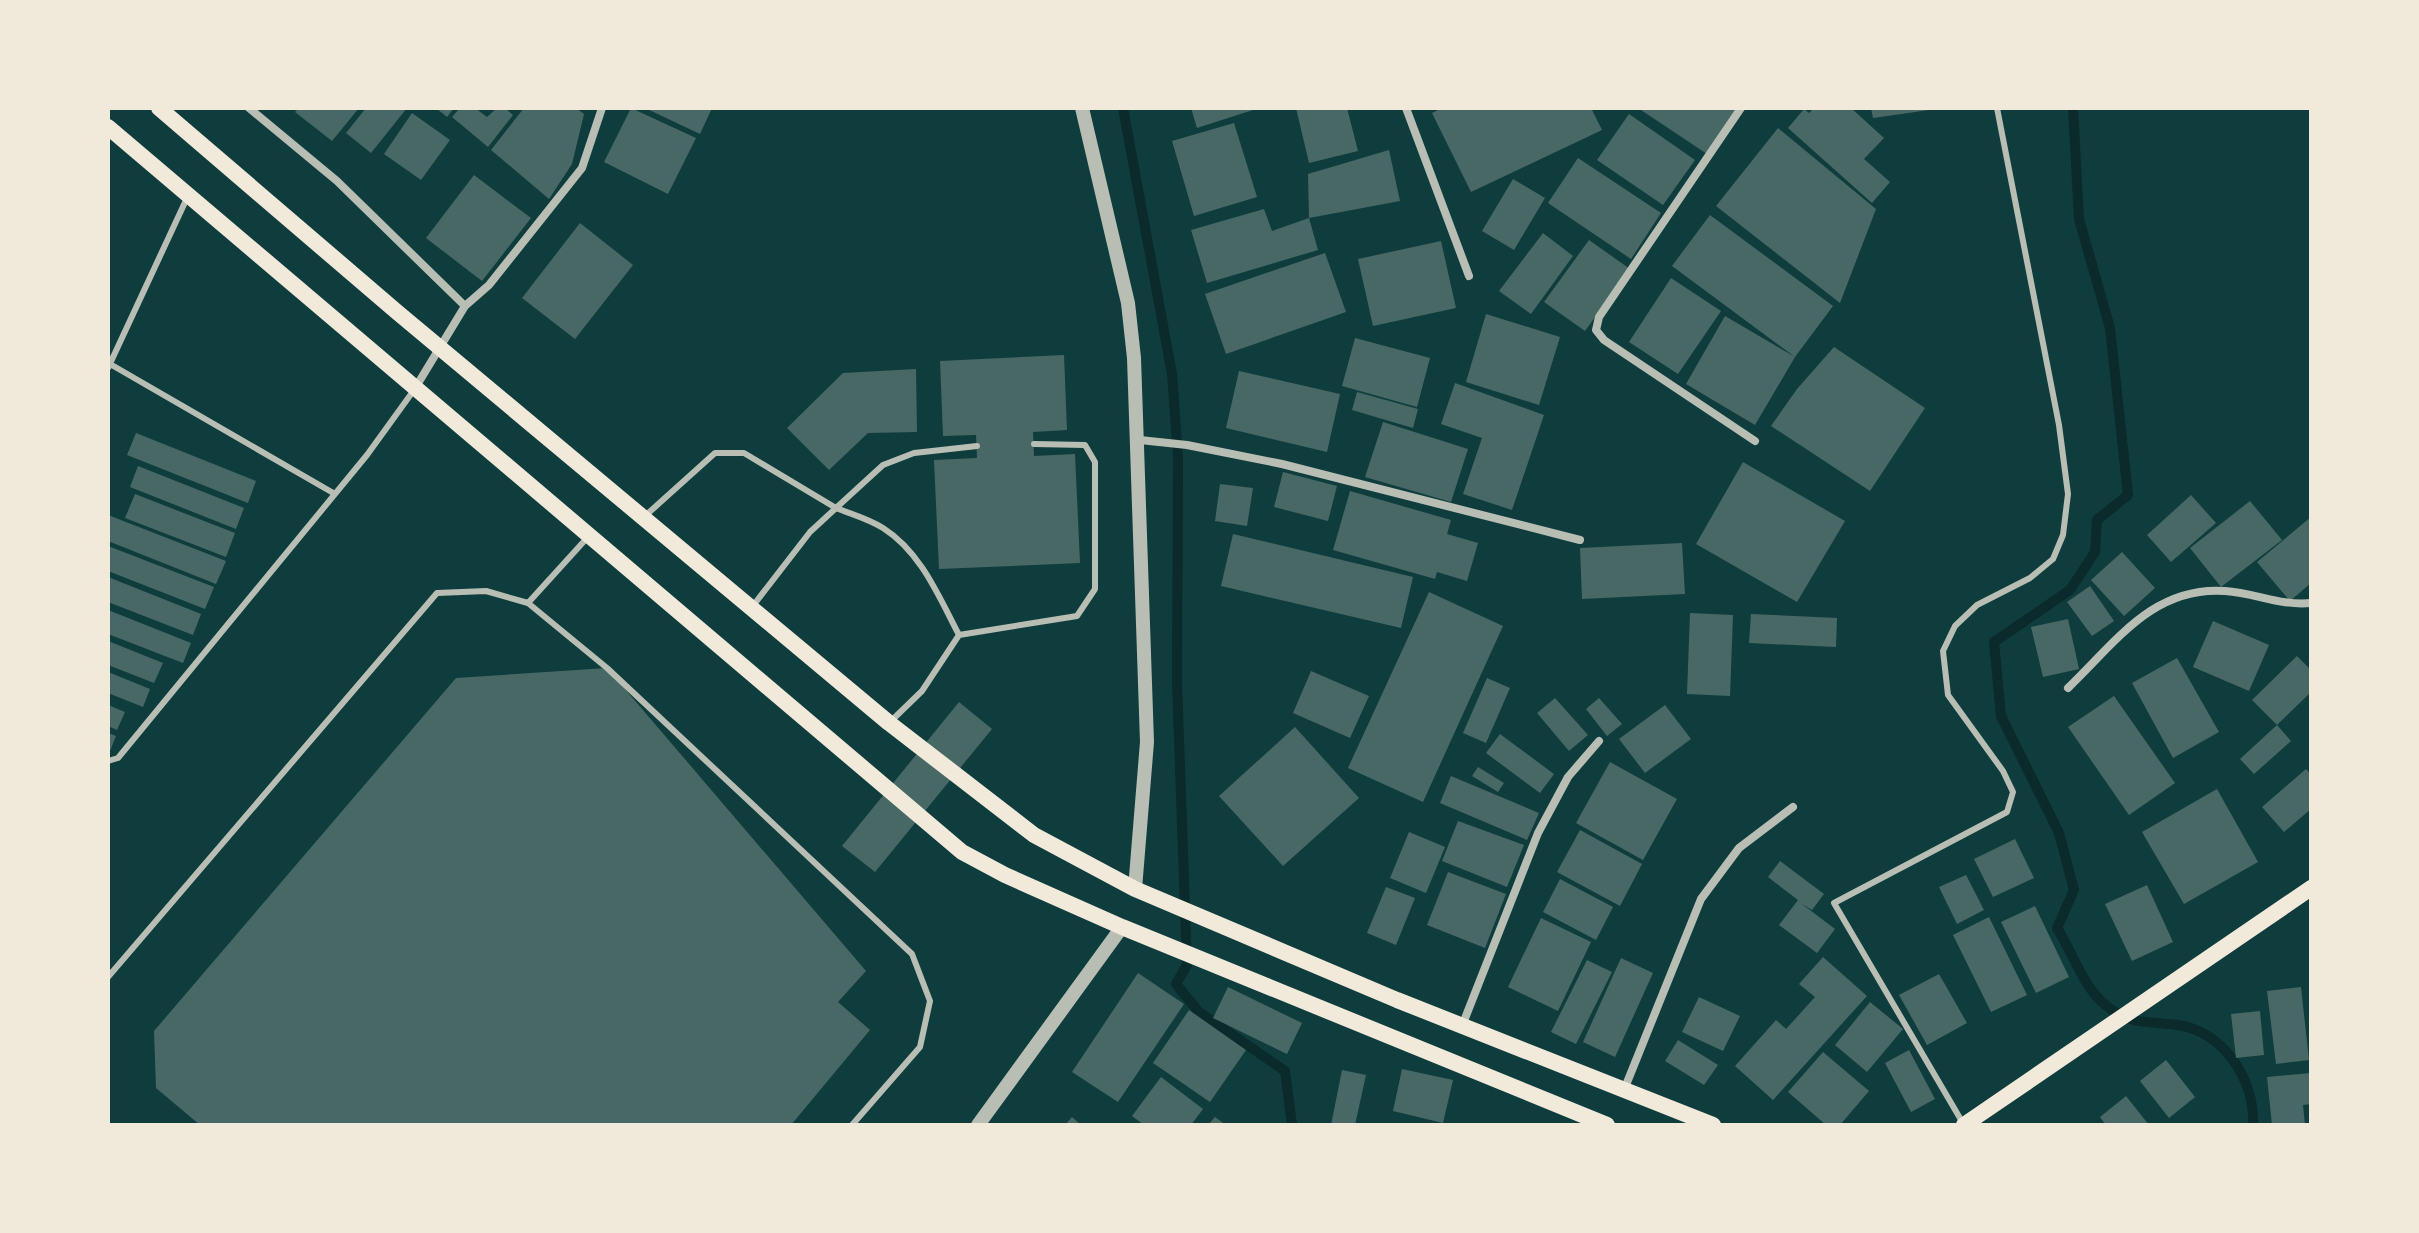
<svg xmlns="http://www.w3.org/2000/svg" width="2419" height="1233" font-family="'Exo 2',sans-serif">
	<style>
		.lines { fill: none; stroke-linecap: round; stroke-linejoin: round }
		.stream { stroke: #0a2a2b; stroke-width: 10 }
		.building { fill: #486865 }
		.service { stroke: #b8beb3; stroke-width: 6 }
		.minor { stroke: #b8beb3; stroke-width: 8 }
		.tertiary { stroke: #b8beb3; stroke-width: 14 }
		.secondary { stroke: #f1e9da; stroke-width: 16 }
	</style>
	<rect width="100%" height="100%" fill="#0f3d3e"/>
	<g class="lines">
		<!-- stream -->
		<path class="stream" d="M1123,108L1172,374L1178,457L1177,682L1187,965L1176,984L1198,1011L1285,1071L1292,1125
			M2073,108L2079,219L2110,328L2128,495L2097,520L2095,552L2070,590L1994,642L2001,716L2059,833L2074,890L2057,928C2071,950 2083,985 2102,1002C2128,1026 2148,1021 2178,1025C2224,1032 2255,1080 2253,1125"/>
	</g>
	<!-- building -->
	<path class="building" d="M299,108H359L332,141L295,112Z
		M366,108H407L371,153L346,133Z
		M436,108H454L447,117Z
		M460,108H475L487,117L497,108H505L513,115L488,147L452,117Z
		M524,108H576L584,114L572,164L549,199L491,150Z
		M631,108L696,138L668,194L604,162Z
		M645,108H712L700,134Z
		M1191,108H1256V109L1197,128Z
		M1296,108H1347L1358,151L1309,163Z
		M1442,108H1591L1602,130L1471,192L1432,113Z
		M1638,108H1731L1736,111L1707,154Z
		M1814,108H1851L1884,138L1864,159L1890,182L1872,203L1788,128L1804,109L1809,113Z
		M1871,108H1929V110L1873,118Z
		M412,113L450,140L421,180L384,154Z
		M1629,114L1695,160L1663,205L1597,160Z
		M1234,123L1257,197L1194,216L1172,141Z
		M1778,128L1876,209L1840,303L1716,206Z
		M1389,150L1400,201L1309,218L1308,174Z
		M1578,158L1661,213L1631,259L1548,203Z
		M474,175L531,218L482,281L426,238Z
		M1513,179L1545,198L1514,250L1482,231Z
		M1264,209L1272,231L1309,218L1318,250L1207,283L1191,230Z
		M1710,215L1833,306L1795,357L1672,266Z
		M580,223L633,265L575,339L522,298Z
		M1543,233L1573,256L1531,314L1499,291Z
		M1589,240L1630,269L1585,331L1544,302Z
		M1441,241L1456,308L1373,326L1358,259Z
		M1325,253L1346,312L1226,354L1205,294Z
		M1671,278L1721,311L1678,374L1629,342Z
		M1486,314L1560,337L1539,405L1466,382Z
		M1725,316L1795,357L1755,425L1686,384Z
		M1355,338L1430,358L1417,407L1342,386Z
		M1834,347L1925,408L1870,491L1771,426L1797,389Z
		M1064,355L1067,430L1033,432L1034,456L1075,454L1080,563L939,569L934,460L977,458L976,435L943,436L940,361Z
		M916,369L917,432L868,433L829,470L787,428L843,373Z
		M1239,371L1340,394L1327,452L1226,428Z
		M1455,383L1544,415L1512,510L1463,494L1482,438L1441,424Z
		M1357,392L1418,409L1413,428L1352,410Z
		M1383,422L1468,449L1451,502L1365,477Z
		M136,433L256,481L248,503L127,455Z
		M1743,462L1845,521L1797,602L1696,544Z
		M138,466L244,508L236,529L130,487Z
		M1283,472L1337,486L1328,521L1274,507Z
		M1220,484L1253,488L1247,526L1215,521Z
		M1350,491L1451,520L1447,534L1478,543L1467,581L1437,572L1435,579L1333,550Z
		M135,494L235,533L226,557L125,518Z
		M2191,495L2216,523L2171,562L2147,535Z
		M2250,501L2282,540L2221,587L2190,548Z
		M108,515L226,561L216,584L108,541Z
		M2311,517V583L2290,601L2257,562Z
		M1233,534L1413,577L1401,628L1221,586Z
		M1682,543L1685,594L1582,599L1580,548Z
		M108,546L214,587L205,609L108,571Z
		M2122,552L2155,588L2124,616L2091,580Z
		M108,577L201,614L193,635L108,602Z
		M2090,586L2114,621L2092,636L2067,602Z
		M1429,592L1503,626L1423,802L1348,768Z
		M108,610L191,643L183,663L108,634Z
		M1690,613L1733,615L1730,696L1687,694Z
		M1751,614L1837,618L1836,647L1749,643Z
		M2068,619L2079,669L2043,677L2031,627Z
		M2213,621L2269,645L2249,691L2193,667Z
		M108,641L163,663L154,683L108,665Z
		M2297,656L2311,670V692L2277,725L2252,700Z
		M2177,658L2219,732L2173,758L2132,683Z
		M607,668L866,971L838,1002L870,1030L791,1125H200L156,1088L154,1031L456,678Z
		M1311,671L1369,696L1350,738L1293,713Z
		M108,672L150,689L143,707L108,693Z
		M1487,678L1510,688L1486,743L1463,733Z
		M2114,696L2175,783L2129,815L2068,727Z
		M1555,698L1588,735L1569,751L1537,713Z
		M1599,698L1622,724L1607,736L1586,709Z
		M959,702L992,729L875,872L842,846Z
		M108,705L125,712L117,730L108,726Z
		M1665,705L1691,739L1645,773L1619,739Z
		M2277,725L2291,741L2254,774L2240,759Z
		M1295,727L1359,798L1283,866L1219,796Z
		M108,733L116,736L108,756Z
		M1500,734L1554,774L1540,793L1486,753Z
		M1610,762L1677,799L1643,860L1576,823Z
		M1478,767L1504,783L1498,792L1472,776Z
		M2306,769L2311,774V809L2284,832L2262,807Z
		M1451,776L1539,813L1527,840L1440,803Z
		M2217,789L2258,862L2184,904L2142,832Z
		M1458,821L1524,845L1507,887L1442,861Z
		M1580,830L1642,864L1620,906L1557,872Z
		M1409,832L1445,847L1426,893L1390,878Z
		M2015,839L2034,878L1993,897L1974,859Z
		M1780,861L1824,894L1812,910L1802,904L1835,929L1817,953L1779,925L1798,900L1768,877Z
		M1448,872L1506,894L1485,948L1427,925Z
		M1966,875L1984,910L1957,924L1939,887Z
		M1560,879L1613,907L1596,940L1543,912Z
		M2147,885L2173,942L2132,961L2105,904Z
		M1386,887L1415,898L1396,945L1367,933Z
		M2035,906L2069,977L2036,993L2001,922Z
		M1989,917L2027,995L1991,1012L1953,935Z
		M1541,918L1591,942L1558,1011L1508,987Z
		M1823,957L1867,996L1773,1100L1735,1066L1776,1020L1786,1029L1815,997L1799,984Z
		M1621,958L1653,973L1615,1057L1583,1042Z
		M1587,960L1612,972L1576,1044L1551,1032Z
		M1138,973L1184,1004L1118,1102L1072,1072Z
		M1939,974L1967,1023L1927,1045L1899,995Z
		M1228,987L1302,1023L1287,1054L1213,1018Z
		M2301,987L2309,1060L2276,1064L2267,991Z
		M1699,997L1740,1016L1723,1051L1682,1032Z
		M1870,1002L1903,1029L1867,1072L1835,1045Z
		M1189,1010L1246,1050L1210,1102L1153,1063Z
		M2260,1011L2264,1055L2236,1058L2231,1014Z
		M1678,1040L1718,1065L1704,1085L1665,1061Z
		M1909,1050L1935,1099L1911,1112L1885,1063Z
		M1823,1052L1869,1091L1840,1125H1826L1788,1092Z
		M2166,1060L2195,1097L2169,1118L2140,1081Z
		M1402,1069L1453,1080L1443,1123L1393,1111Z
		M1342,1070L1366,1075L1355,1125H1331Z
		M2311,1073V1104L2303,1105L2305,1125H2272L2267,1077Z
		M1161,1077L1203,1109L1191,1125H1144L1132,1116Z
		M2126,1096L2149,1125H2106L2100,1117Z
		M1072,1117L1081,1125H1065Z
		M1215,1117L1226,1125H1208Z"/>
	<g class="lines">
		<!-- service -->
		<path class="service" d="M110,364L335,494
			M108,368L187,198
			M645,516L715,453H744L836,508L883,465L914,453L977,446
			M528,603L587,538
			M752,607L810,532L836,508C851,514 869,519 883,528C921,552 939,597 959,635L922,691L889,723
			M959,635L1077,616L1095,589V462L1085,445L1034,444
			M108,761L118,758L367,455L414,390
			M108,977L437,593L486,591L528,603L607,668L912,954L930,1001L920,1047L852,1125
			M1964,1125L1834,903L2007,812L2013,792L2003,771L1948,695L1943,651L1955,626L1977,605L2030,578L2053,559L2063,535L2068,494L2059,425L1997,108"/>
		<!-- minor -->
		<path class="minor" d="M249,108L337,181L465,306
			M1406,108L1469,276
			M1741,108L1599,317L1596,330L1604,340L1755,441
			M414,390L465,306L489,285L582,168L602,108
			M1140,440L1187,445L1282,464L1580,540
			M2068,688C2116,642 2153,586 2225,591C2256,593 2280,606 2311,603
			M1462,1026L1538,833L1568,777L1599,741
			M1624,1090L1701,899L1739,848L1793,807"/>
		<!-- tertiary -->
		<path class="tertiary" d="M1082,108L1128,303L1134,358L1147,742L1135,889
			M978,1125L1122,927"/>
		<!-- secondary -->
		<path class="secondary" d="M159,108L397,312L889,723L1034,835L1135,889L1397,1000L1713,1125
			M108,127L962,852L1005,875L1122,927L1607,1125
			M1964,1125L2311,888"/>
	</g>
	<!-- border -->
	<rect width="2419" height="1233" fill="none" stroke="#f1e9da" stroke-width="220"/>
</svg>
